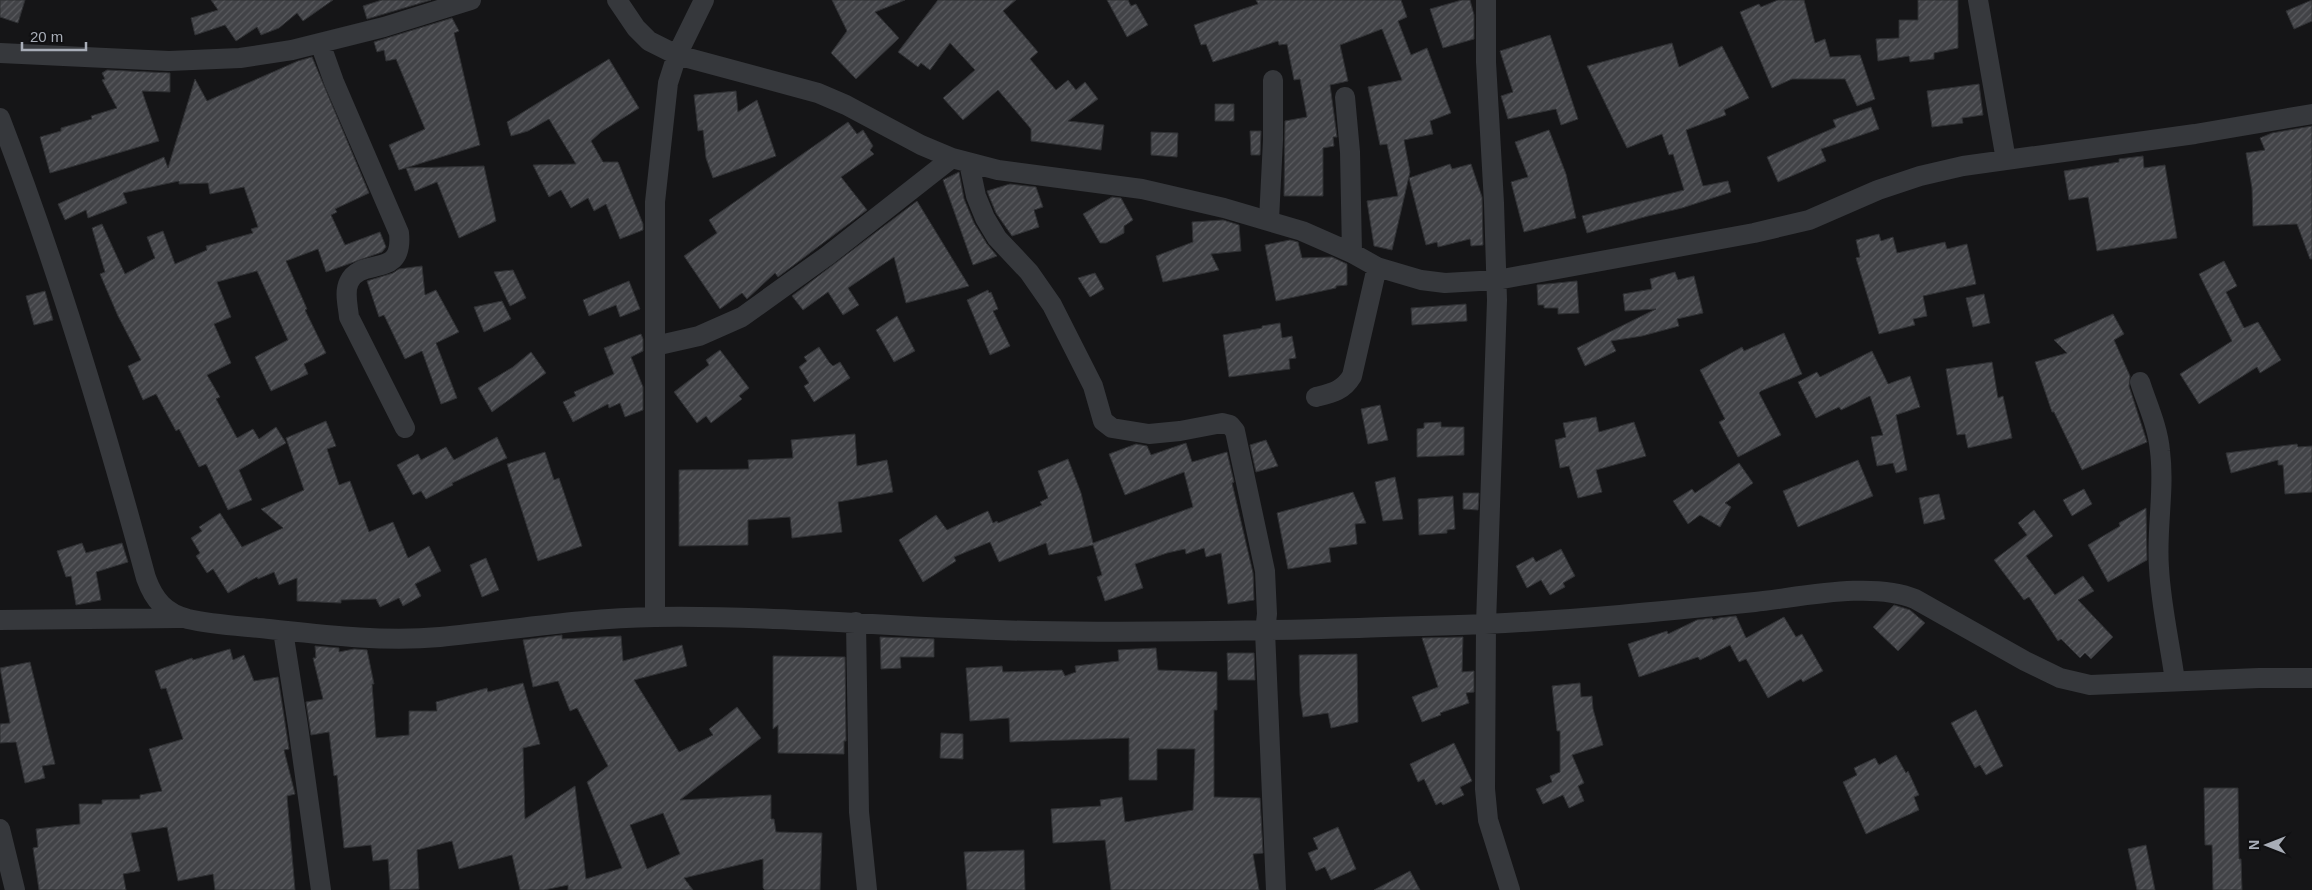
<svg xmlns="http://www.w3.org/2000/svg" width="2312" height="890" font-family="Helvetica,sans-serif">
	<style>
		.building { fill: url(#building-hatch); stroke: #2f3033; fill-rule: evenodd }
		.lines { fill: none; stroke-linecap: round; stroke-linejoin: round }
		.street { stroke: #36383c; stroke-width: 20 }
	</style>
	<defs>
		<pattern id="building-hatch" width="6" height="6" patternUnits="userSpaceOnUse" patternTransform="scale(1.25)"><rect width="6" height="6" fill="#424347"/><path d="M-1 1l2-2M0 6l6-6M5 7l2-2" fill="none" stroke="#5a5b5f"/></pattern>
	</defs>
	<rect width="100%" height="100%" fill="#151517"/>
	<!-- building -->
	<path class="building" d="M0,0H25L18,23L0,17Z
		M211,0H333L303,21L297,13L279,28L261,35L257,27L236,41L225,25L195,35L191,18L218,10Z
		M382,0H431L367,19L363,6Z
		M832,0H905L875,12L899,38L856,79L831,53L847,31Z
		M938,0H1016L1003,11L1038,52L1030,59L1056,90L1068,80L1076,90L1085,82L1098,99L1068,121L1104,125L1101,150L1031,141V129L998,90L963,120L943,98L975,70L950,43L930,70L921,63L918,67L898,52Z
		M1107,0H1128L1131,6L1136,4L1148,25L1127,37Z
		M1256,0H1401L1407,17L1398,21L1411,55L1427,48L1451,113L1430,121L1433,134L1404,140L1410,172L1392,250L1374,246L1367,201L1398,196L1387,144L1380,145L1368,87L1402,80L1382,29L1340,45L1348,81L1330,85L1337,137H1333L1334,146L1323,148V196H1284L1285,121L1307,117L1300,79L1294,80L1287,44L1279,45L1278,41L1213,62L1206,44L1201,45L1194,25L1258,4Z
		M1462,0H1470L1474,15V39L1443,48L1430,9Z
		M1778,0H1804L1815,43L1825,39L1830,57L1860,55L1875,99L1857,106L1845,79H1792L1772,88L1740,12L1759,4L1761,7Z
		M1918,0H1958V48L1934,53V59L1910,62L1909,56L1878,61L1876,39L1899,38V20H1918Z
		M2312,0V21L2294,29L2286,11Z
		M452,18L459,31L454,33L480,145L399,170L389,145L425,129L396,59L386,61L384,50L377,52L374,42Z
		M1550,35L1578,119L1561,125L1556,109L1508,119L1501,96L1513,92L1500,51Z
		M1672,43L1679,67L1722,46L1749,98L1724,110L1726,115L1686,130L1703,186L1728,181L1731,192L1682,208L1648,216L1587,233L1582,216L1684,190L1673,154L1669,155L1662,134L1627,148L1587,66Z
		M312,57L369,193L335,209L337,212L331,215L345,245L380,232L386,247L382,252L326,272L318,249L286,261L307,309L305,310L326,353L304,364L308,374L271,391L255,357L288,340L257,271L217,282L231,317L214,324L231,363L207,375L220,397L216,399L237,438L253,429L259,439L276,427L286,443L239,470L252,500L228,510L206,464L199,467L179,429L176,431L156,394L143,400L128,366L141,360L118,316L100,274L105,272L92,228L102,224L125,274L155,258L147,237L163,231L175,264L207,250L206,246L253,233L251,229L258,227L244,187L210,194L208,183L179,184V181L123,193L127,203L88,218L86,210L65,220L58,204L164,157L168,168L195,79L207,101L298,61Z
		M609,59L639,108L601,132L591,141L603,162H618L643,224V230L620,239L606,204L594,211L588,198L571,208L561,190L549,197L533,165L576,164L549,119L528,131L511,136L507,122Z
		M107,70L170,73V92L142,91L159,141L50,173L40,137L61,131V128L92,119L91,116L117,108L102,80L105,79L102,73Z
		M1979,84L1983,115L1962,118L1963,123L1932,127L1927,91Z
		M736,91L738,112L757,100L776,156L713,178L706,158L703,130L698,131L694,95Z
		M1215,104H1234V121H1215Z
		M1871,107L1879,129L1821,149L1826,161L1778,182L1767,157L1836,127L1833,120Z
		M848,122L857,134L863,130L873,146L870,150L874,154L841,177L867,210L778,277L775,273L747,299L742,293L720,309L684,256L717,233L709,220Z
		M2312,126V259H2310L2297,224L2253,226L2252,188L2246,153L2265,150L2260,138L2272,133Z
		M1549,130L1566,174L1576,218L1524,232L1511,182L1528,177L1515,142Z
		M1250,131H1261L1260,155H1251Z
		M1151,132L1178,133L1177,157L1151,155Z
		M2143,156L2144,168L2165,165L2177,238L2097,251L2088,197L2069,200L2064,171L2119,162V159Z
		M1450,164L1452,169L1471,164L1482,197L1483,245L1471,246L1470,239L1438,247L1437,242L1426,245L1409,178Z
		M484,166L496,221L459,238L437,182L415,191L406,168Z
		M959,172L964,199L974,223L987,244L997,256L973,265L943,180Z
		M1010,184L1036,187L1043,207L1034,210L1039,227L1012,236L996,213L987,191Z
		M1112,197L1121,198L1133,220L1124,226V233L1106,243H1100L1083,214Z
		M917,201L969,286L906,303L894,257L848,288L859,305L843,315L828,292L803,310L792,296Z
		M1223,220L1239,225L1241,251L1211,254L1219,270L1163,282L1156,256L1193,242L1192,222Z
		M1879,234L1881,241L1893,237L1897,253L1945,242L1947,249L1967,244L1976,284L1923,296L1927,316L1913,319L1915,325L1879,334L1856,258L1860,257L1856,240Z
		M1290,240L1298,242L1302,258L1332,257L1347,264V285L1336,286V288L1276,301L1265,245Z
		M2224,261L2237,286L2226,292L2244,328L2258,322L2281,360L2260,373L2257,367L2199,404L2180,374L2232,341L2199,274Z
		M422,266L425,295L436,290L459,332L436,343L457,398L441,404L422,351L405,359L384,315L379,317L367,281L393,273L399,269Z
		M513,270L526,298L510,306L494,272Z
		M1675,272L1678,280L1694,276L1703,313L1677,319L1679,326L1642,336L1611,341L1616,351L1585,366L1577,348L1656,309L1625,311L1623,294L1652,289L1650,279Z
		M1095,273L1104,289L1090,297L1078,278Z
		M629,281L640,309L620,317L616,305L589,316L583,300Z
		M1577,281L1579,313L1558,314V308H1544V305H1538L1537,285Z
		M988,290L989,293L991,292L998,309L993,311L1010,346L990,355L967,300Z
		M45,291L53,320L34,325L26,296Z
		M1984,294L1990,323L1973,327L1966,298Z
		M502,301L511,319L484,332L474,307Z
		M1466,304L1467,321L1412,325L1411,308Z
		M2113,314L2124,334L2114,340L2130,376L2129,386L2147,442L2082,470L2054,412H2052L2035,362L2067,353L2054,340Z
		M897,316L915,351L894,362L876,330Z
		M1280,323L1282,338L1292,336L1296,358L1289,359L1290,369L1229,377L1223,335L1262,328V326Z
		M1784,333L1802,374L1761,391L1759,393L1781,435L1738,457L1719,422L1725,419L1700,370L1742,347L1744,351Z
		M641,334L643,339V351L631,357L643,387V410L625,417L620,403L609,408L608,404L573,422L563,402L576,396L574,392L614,374L604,348Z
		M819,347L829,362L833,366L840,362L850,378L814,402L804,386L809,383L799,367L807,361L804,357Z
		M720,350L749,388L739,396L742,399L711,423L706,416L697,423L674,392L709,365L706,360Z
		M1872,351L1888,384L1910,376L1920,407L1896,415L1907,470L1896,473L1893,463L1877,466L1871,437L1883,435L1870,396L1841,410L1839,407L1816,418L1798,382L1817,372L1820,377Z
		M531,352L546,373L492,412L478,388L513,367Z
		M1992,362L1998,398L2003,396L2012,438L1968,448L1965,434L1957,435L1946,369Z
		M1380,405L1388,440L1368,444L1361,409Z
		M1596,417L1599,432L1634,422L1646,456L1596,470L1602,492L1578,498L1569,466L1560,468L1555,440L1566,437L1563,423Z
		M326,421L336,446L327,449L339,485L350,481L369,532L393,522L408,558L429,546L441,571L415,584L421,596L403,606L399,598L380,607L376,599L341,600V603L297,601V578L279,585L274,572L258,579L257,577L228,593L213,569L207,573L196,556L200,553L191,538L202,531L199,527L220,513L242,547L283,528L261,509L304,490L286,438Z
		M1441,422V427H1464V455L1417,457V429L1424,428V423Z
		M855,434L857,466L887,460L893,492L838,502L842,532L792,538L790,517L748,520V545L679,546V470L749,469L748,460L793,458L791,440Z
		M497,437L507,458L452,483L453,485L426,499L421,491L413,495L397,465L418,454L421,460L446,447L454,460Z
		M1266,440L1278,466L1256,472L1250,445Z
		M1186,443L1192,462L1227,452L1234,482L1232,483L1253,573L1254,600L1228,604L1221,553L1206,557L1204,548L1186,554L1185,549L1167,553L1135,564L1143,588L1105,601L1097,577L1102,575L1093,545L1049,555L1046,543L999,562L990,542L954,557L956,561L923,582L899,540L936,515L947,530L988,511L993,523L997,521L998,523L1042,505L1040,502L1048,498L1038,471L1068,459L1081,493L1093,543L1193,507L1184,472L1125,495L1109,454L1136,444L1147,446L1151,455Z
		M2297,444L2298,447L2312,446V492L2285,494L2283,465H2278V460L2231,473L2226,453Z
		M545,452L554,480L559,478L582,546L538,561L507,464Z
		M1858,460L1873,496L1798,527L1783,491Z
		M1739,463L1753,483L1725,503L1731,507L1720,527L1700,515L1688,524L1673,501L1692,489L1695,493Z
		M1395,477L1403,519L1383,521L1375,482Z
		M2084,489L2092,504L2072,516L2063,500Z
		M1353,492L1366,523L1355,524L1357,544L1329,548L1331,562L1288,569L1277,513Z
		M1463,493H1479L1478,510L1463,509Z
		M1939,494L1945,519L1924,524L1919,498Z
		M1453,496L1455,529L1447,530V533L1419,535L1418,499Z
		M2146,508L2147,560L2108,582L2088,545L2120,526L2119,523Z
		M2034,510L2053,536L2026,556L2055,595L2083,576L2094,591L2078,600L2113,637L2091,659L2085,653L2080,658L2061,639L2058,641L2029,597L2024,600L1994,560L2027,535L2018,523Z
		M82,543L86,553L122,543L128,562L96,572L101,600L76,605L71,576L66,577L57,551Z
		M1561,549L1575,576L1563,583L1565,587L1550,595L1541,580L1527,588L1516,566L1533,557L1536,562Z
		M486,558L499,590L482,597L470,565Z
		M1894,605L1910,610L1925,623L1898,651L1873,627Z
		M1736,616L1746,638L1784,617L1796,637L1802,634L1823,671L1803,682L1801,679L1768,698L1746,659L1739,662L1730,645L1700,660L1698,657L1639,677L1628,644L1667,631L1668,634L1697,620L1712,618L1713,620L1719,618Z
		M562,635V639L621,636L623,661L682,645L687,666L634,680L679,752L713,735L709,729L737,707L761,738L680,800L771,795V819H774L776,832L822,833L820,890H765L763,888V859L684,878L693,890H568V885L544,890H520L512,855L459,869L452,841L417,850L419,889L390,890L388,859L373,861L371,845L344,848L337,775L334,776L329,732L311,735L306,702L323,699L313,658H316L315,646L339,648V652L354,649L367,650L374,684H372L376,738L409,735V711H437L436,702L487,688L488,692L523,683L540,744L523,748L525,819L575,786L586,879L622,868L587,782L608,766L577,708L570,711L558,681L533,687L523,640ZM663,813L680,854L647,869L630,825Z
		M880,637L934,639V657H900L901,668L881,669Z
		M1463,637L1462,672L1474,671V692L1466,693L1469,703L1440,713L1441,715L1422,722L1412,697L1438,687L1422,638Z
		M1156,648L1158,670L1217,672V710H1214V797L1260,798L1263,853L1253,854L1259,890H1111L1105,840L1053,843L1051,809L1101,806L1100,800L1122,797L1125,822L1193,810L1195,749H1157V780H1129V738L1010,742L1009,718L970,721L966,668L1002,666L1003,672L1062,670L1065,676L1076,672L1075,666L1119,661L1118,650Z
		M230,649L233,660L244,655L254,681L278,677L289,749L284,750L295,794L287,796L295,890H215L213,874L178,881L167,827L131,833L140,871L123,874L126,890H39L33,848L38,847L36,829L80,824L79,804H102V800L140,799V795L162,791L149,749L183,739L166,688L161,689L155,671L192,658L193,660Z
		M1227,653H1254L1255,680H1228Z
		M1357,654L1358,722L1331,728L1328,713L1303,717L1300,695L1299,655Z
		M773,656L845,657L846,741H844V754L778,753V725L773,729Z
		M30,662L55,764L42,766L45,778L25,783L16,742L0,743V724L10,723L0,668Z
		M1580,683L1581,697L1592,696L1593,709L1603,745L1572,755L1584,783L1578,786L1584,801L1569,808L1563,795L1543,804L1536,789L1552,782L1550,776L1560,772V731H1557L1552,686Z
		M1976,710L2003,766L1986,775L1980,765L1975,768L1951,723Z
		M941,733L963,734V759L940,758Z
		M1454,743L1472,781L1460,787L1464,795L1443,805L1441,802L1436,805L1424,779L1418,782L1410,764Z
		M1896,755L1906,773L1908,771L1919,795L1914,797L1919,810L1866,834L1843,782L1857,775L1854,768L1875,758L1879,765Z
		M2204,788H2238L2239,859H2241L2242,890H2213L2212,845H2205Z
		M1338,827L1356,869L1331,880L1325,867L1316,871L1308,853L1318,849L1313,838Z
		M2146,845L2155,890H2137L2128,849Z
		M1024,850L1025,890H967L964,852Z
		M1410,871L1420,890H1374Z"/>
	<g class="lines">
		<!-- street -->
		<path class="street" d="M617,0L636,28L649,41L677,55L818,93L846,105L921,145L952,158L998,170L1142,189L1224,208L1302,231L1352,253L1377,267L1421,280L1445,283L1497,280L1754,233L1809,220L1878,190L1920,176L1963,166L2195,134L2312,114
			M1486,0V62L1494,203L1497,300L1486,624L1485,789L1488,820L1510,890
			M1978,0L2006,160
			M320,43L334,82L399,233C404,280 361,256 349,282C344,292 348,306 349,317L405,428
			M0,53L169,61L240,58L292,50L384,27L471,0
			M1345,97L1350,152L1352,253
			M0,118C58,268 104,422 146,578C154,600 165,613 188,619C214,625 242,626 269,629C325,635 383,642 440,637C512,630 583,618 655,617C782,615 908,629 1034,631C1142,633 1250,631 1359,628C1401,626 1443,626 1485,624C1575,620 1665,611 1755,602C1801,597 1872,581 1915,599L2025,661L2060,678L2090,685L2259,678H2312
			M969,163L976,196L985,218L997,238L1029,272L1052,305L1093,386L1103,421L1112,428L1149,434L1180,431L1222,423L1230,425L1235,431L1265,571L1267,614L1265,631L1276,890
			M1269,220L1273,140V80
			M655,346L699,336L742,317L827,256L952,158
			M2140,382C2147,404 2158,427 2160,451C2165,490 2156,529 2159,568C2161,606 2170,644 2175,681
			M1316,397C1332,393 1343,391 1352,376L1377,267
			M655,617V202L668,83L677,55L704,0
			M0,620L178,618
			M856,622L859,812L867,890
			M283,631L298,726L321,890
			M0,829L15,890"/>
	</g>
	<!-- north arrow -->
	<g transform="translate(2267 845) rotate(270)" stroke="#101012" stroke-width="4" paint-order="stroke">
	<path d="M0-4L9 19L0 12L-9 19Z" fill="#a8adb7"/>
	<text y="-8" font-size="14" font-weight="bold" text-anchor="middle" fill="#a8adb7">N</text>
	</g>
	<!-- scale -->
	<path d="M22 42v8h64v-8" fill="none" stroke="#a8adb7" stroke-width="2.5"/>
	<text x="30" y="42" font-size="15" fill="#a8adb7" stroke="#101012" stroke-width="4" paint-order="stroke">20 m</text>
</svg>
